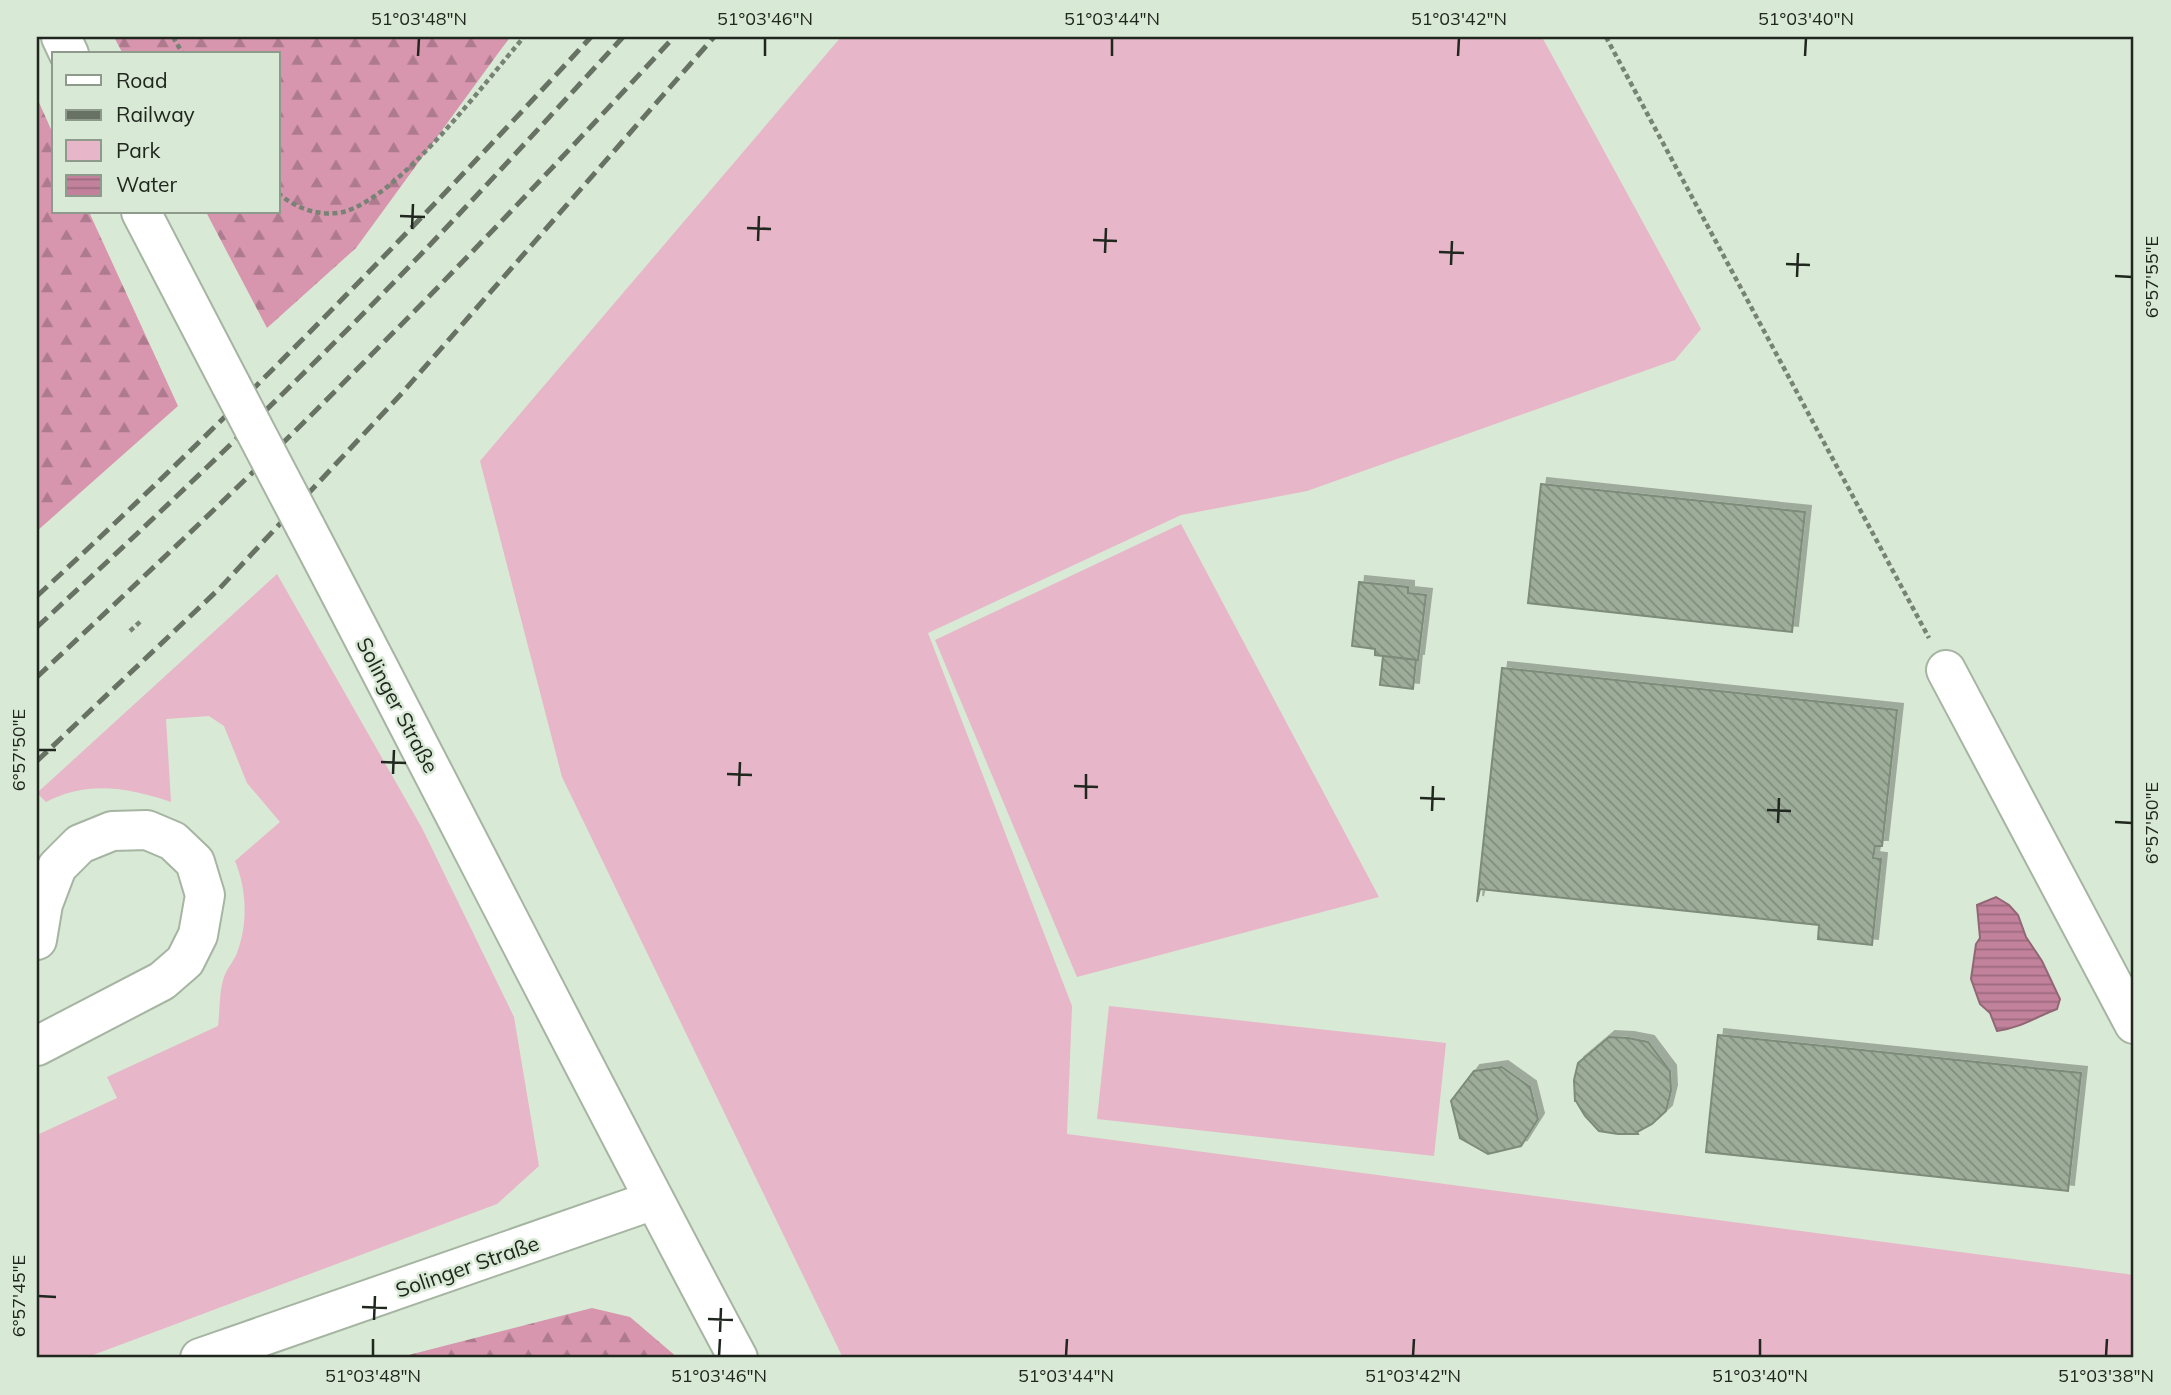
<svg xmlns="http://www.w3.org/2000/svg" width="2171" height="1395" font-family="Mulish,sans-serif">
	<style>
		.green { fill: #e7b6c8 }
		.forest { fill: url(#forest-firs) }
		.water { fill: url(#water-rules); stroke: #916776; stroke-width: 2 }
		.building { fill: url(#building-back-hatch); stroke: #7d8c7a; stroke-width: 2; filter: url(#shadow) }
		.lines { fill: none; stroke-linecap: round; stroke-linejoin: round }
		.minor-casing { stroke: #a5b5a2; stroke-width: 42 }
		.major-casing { stroke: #a5b5a2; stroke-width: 42 }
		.path { stroke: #778375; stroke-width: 4.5; stroke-dasharray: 5 3.5; stroke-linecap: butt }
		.minor { stroke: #fff; stroke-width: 38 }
		.major { stroke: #fff; stroke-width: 38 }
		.rail { stroke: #677265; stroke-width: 5; stroke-dasharray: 14 7; stroke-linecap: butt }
		.major-bridge-casing { stroke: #a5b5a2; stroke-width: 42; stroke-linecap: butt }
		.major-bridge { stroke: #fff; stroke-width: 38 }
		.ticks { fill: none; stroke: #20271f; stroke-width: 2.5 }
		.labels { text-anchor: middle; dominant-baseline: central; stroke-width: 5; stroke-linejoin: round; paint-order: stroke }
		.street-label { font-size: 21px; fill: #20271f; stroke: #d8e9d5 }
		.neatline { fill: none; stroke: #20271f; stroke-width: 2.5 }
		.ticks-label { font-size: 18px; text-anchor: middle; fill: #20271f }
	</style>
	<defs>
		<pattern id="forest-firs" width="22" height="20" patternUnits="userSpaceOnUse" patternTransform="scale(1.75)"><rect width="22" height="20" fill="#d796ae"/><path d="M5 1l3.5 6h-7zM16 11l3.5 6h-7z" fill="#ae7a8d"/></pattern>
		<pattern id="water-rules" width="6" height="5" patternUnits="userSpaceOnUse" patternTransform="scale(1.75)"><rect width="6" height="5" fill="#c2829b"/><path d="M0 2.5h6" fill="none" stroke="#9d6a7e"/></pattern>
		<pattern id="building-back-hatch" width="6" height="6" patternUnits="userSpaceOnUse" patternTransform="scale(1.75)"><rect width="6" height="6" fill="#9dad9a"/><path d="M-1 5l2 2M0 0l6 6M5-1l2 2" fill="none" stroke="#808d7d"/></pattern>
		<filter id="shadow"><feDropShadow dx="6" dy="-6" stdDeviation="0" flood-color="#0004"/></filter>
	</defs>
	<rect width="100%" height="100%" fill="#d8e9d5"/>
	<!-- green -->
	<path class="green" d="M841,37H1542L1701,329L1675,360L1307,491L1181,515L928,633L1072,1006L1067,1134L2134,1275V1358H843L562,777L480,461Z
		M1181,524L1379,897L1077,977L935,640Z
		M277,574L422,828L514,1017L539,1166L497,1204L85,1358H37V1135L117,1098L107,1077L218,1026C220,1011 219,991 224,977C227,968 234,961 237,953C248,924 247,890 235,861L280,822L247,783L224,726L209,716L166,719L171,802C129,788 88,780 46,802L37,793Z
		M1109,1006L1446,1043L1434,1156L1097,1119Z"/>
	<!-- forest -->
	<path class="forest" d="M114,37H510L356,248L267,328L206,212H278V54H123Z
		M37,98L54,136V212H89L178,406L37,531Z
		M592,1308L630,1317L678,1358H397Z"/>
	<!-- water -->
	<path class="water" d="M1996,897L2009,905L2018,915L2026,937L2042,961L2060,999L2057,1009C2036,1017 2020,1028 1997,1031L1990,1013L1980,1004L1971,979L1976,944L1980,938L1977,905Z"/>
	<!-- building -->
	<path class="building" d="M1541,484L1805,512L1792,632L1528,603Z
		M1359,582L1408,587V593L1426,595L1418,660L1375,655V649L1352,646Z
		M1383,656L1416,660L1413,689L1380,685Z
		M1502,668L1897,710L1882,846H1875L1873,858L1881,859L1872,945L1818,939L1819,925L1480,889L1477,902Z
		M1718,1035L2081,1073L2068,1191L1706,1152Z
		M1609,1037L1628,1038L1648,1042L1670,1071L1671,1091L1666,1111L1652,1124L1637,1132L1638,1134H1618L1599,1131L1585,1116L1576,1101H1575L1574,1080L1578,1063Z
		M1502,1067L1530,1087L1538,1119L1521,1146L1488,1154L1460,1138L1451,1101L1474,1071Z"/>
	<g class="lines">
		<!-- minor casing -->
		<g class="minor-casing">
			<path id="minor" d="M1946,670L2134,1024
				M37,940L43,904L57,867L80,844L112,831L147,830L173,841L195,862L205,895L198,935L185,961L162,981L37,1046
				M200,1358L654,1200"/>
		</g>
		<!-- major casing -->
		<g class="major-casing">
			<path id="major" d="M61,37L69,54
				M141,212L231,385
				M305,526C450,803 591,1083 738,1358"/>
		</g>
		<!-- path -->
		<path class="path" d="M173,37L183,54
			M1606,37L1929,638
			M278,193C295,208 319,217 343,212C400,197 484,83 524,37
			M130,631L141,621"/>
		<!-- minor -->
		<use href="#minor" class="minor"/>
		<!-- major -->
		<use href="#major" class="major"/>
		<!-- rail -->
		<path class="rail" d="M37,596C230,418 413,230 591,37
			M37,627C141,531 243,434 343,334C439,238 531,137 623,37
			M37,677C150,571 263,465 372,354C475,251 575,144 674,37
			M37,761L220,588L403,392L714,37"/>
		<!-- major-bridge casing -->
		<g class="major-bridge-casing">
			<path id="major-bridge" d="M231,385L305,526"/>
		</g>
		<!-- major-bridge -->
		<use href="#major-bridge" class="major-bridge"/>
	</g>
	<!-- ticks -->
	<path class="ticks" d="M418,56L419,38M765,56V38M1112,56V38M1458,56L1459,38M1805,56L1806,38M400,216L425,217M747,228L771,229M412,229L413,204M1093,240L1117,241M758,241L759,216M1439,252L1464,253M1105,253L1106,228M1786,264L1810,265M1451,265L1452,241M2115,276L2132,277M1797,277L1798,253M38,750H56M381,762L406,763M393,774L394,750M727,774L752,775M739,786L740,762M1074,786L1098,787M1420,798L1445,799M1086,799V774M1767,810L1791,811M1432,811L1433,786M2115,822L2132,823M1778,823L1779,798M38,1296L56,1297M362,1307L387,1308M708,1319L733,1320M374,1320L375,1296M720,1332L721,1308M373,1356V1339M719,1356L720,1339M1066,1356L1067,1339M1413,1356L1414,1339M1760,1356V1339M2106,1356L2107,1339"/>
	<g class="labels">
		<!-- street labels -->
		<g class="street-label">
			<text transform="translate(398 705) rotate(62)">Solinger Straße</text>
			<text transform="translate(467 1266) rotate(-19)">Solinger Straße</text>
		</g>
	</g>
	<!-- border -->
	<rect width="2171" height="1395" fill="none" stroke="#d8e9d5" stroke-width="77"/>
	<!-- legend -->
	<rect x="52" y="52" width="228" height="161" fill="#d8e9d5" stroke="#8e9b8c" stroke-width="2"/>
	<rect x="66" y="75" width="35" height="10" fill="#ffffff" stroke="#8e9b8c" stroke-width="2"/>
	<text x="116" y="88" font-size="21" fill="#20271f">Road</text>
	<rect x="66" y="110" width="35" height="10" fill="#677265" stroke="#8e9b8c" stroke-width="2"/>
	<text x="116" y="122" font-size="21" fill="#20271f">Railway</text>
	<rect x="66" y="140" width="35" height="21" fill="#e7b6c8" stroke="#8e9b8c" stroke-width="2"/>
	<text x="116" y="158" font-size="21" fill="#20271f">Park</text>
	<rect x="66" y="175" width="35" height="21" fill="url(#water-rules)" stroke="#8e9b8c" stroke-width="2"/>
	<text x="116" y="192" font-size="21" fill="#20271f">Water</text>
	<rect x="38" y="38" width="2094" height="1318" class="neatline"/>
	<g class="ticks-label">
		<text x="419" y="25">51°03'48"N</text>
		<text x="765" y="25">51°03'46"N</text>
		<text x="1112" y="25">51°03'44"N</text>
		<text x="1459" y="25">51°03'42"N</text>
		<text x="1806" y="25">51°03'40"N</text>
		<text transform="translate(2152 277) rotate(-90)" y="6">6°57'55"E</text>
		<text transform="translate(19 750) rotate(-90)" y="6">6°57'50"E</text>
		<text transform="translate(2152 823) rotate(-90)" y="6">6°57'50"E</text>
		<text transform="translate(19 1296) rotate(-90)" y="6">6°57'45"E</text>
		<text x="373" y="1382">51°03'48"N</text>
		<text x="719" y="1382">51°03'46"N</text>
		<text x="1066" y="1382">51°03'44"N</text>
		<text x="1413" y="1382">51°03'42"N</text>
		<text x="1760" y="1382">51°03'40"N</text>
		<text x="2106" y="1382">51°03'38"N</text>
	</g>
</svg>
